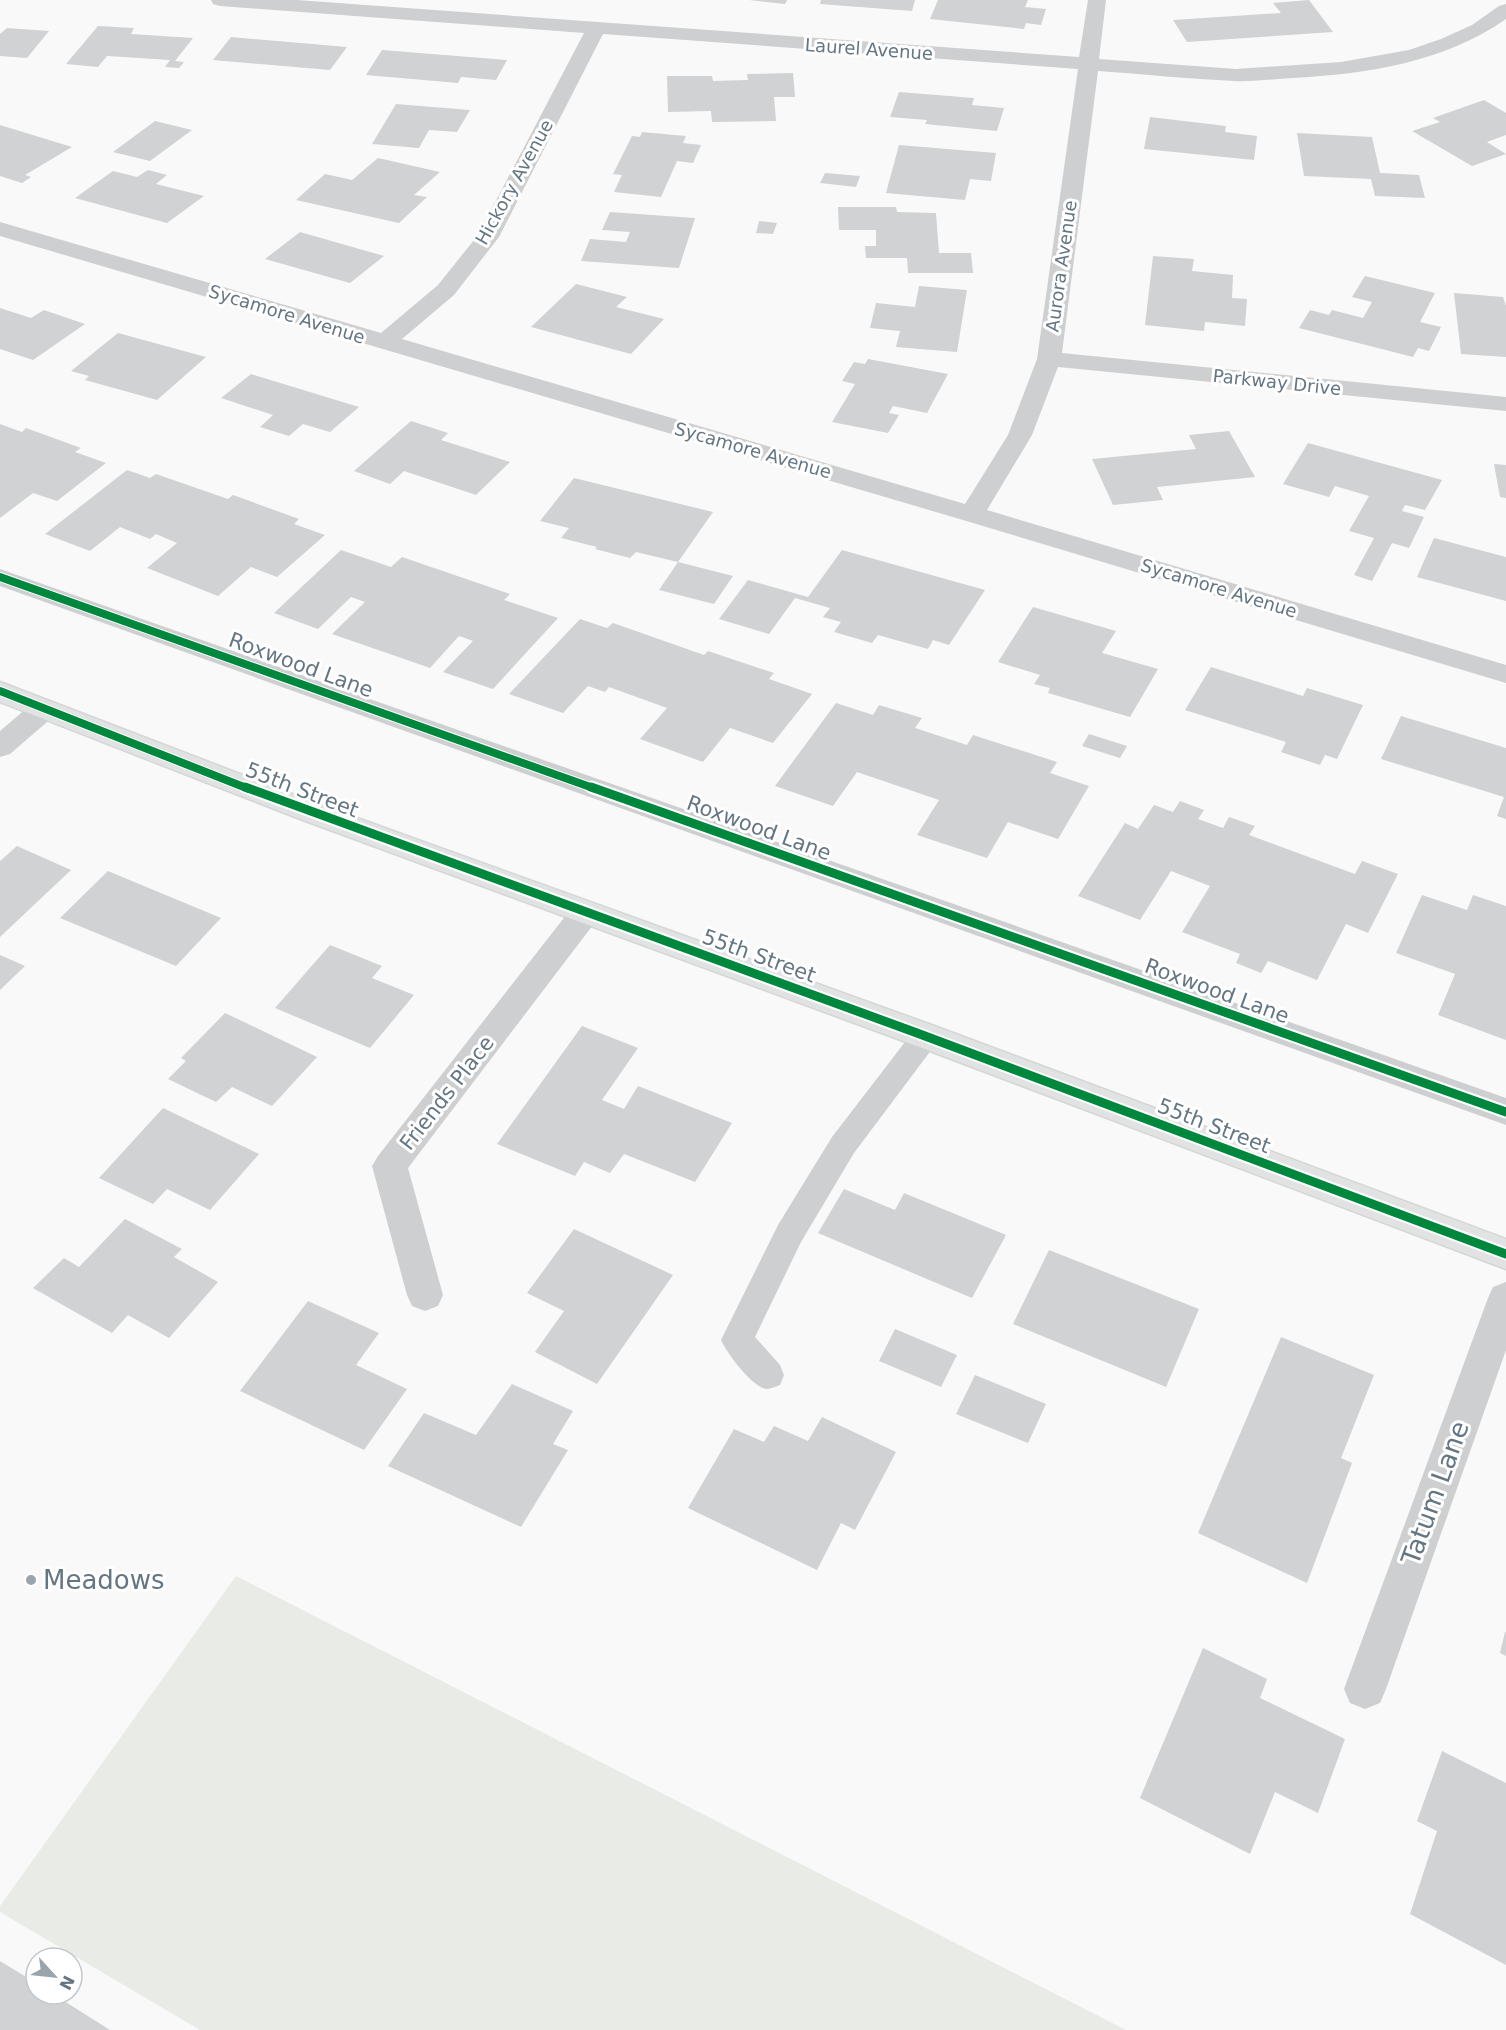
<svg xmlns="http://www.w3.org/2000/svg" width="1506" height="2030" font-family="'DejaVu Sans',sans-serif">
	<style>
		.green { fill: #e8ebe6 }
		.building { fill: #d0d2d3 }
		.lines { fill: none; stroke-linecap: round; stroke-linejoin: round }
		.secondary-casing { stroke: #d5d6d7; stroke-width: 3 }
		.lane { fill: #cecfd0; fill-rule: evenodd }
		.street { fill: #cecfd0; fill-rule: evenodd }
		.secondary { fill: #e1e2e2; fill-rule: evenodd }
		.cycleway-far1-casing { stroke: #fff; stroke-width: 10 }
		.cycleway-casing { stroke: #fff; stroke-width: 13 }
		.cycleway-far1 { stroke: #00873e; stroke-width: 8 }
		.cycleway { stroke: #00873e; stroke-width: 9 }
		.poi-dot { fill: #99a4ac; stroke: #fff; stroke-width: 2 }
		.labels { text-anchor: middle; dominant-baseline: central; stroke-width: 6; stroke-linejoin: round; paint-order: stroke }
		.far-street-label { font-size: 18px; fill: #657683; stroke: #fff }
		.street-label { font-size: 21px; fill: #657683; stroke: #fff }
		.near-street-label { font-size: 26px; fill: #657683; stroke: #fff }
		.near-poi-label { font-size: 26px; fill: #657683; stroke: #fff; text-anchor: start }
	</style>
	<rect width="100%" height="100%" fill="#f9f9f9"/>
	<!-- green -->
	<path class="green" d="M236,1576L1126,2030H200L0,1912V1906Z"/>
	<!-- building -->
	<path class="building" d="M749,0H787L785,4Z
		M821,0H915L912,11L820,4Z
		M938,0H1028L1025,7L1046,9L1041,25L1026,23L1024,29L930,19Z
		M1309,0L1333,32L1187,42L1173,20L1281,13L1273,3Z
		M98,26L134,28L131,34L193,38L175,61L184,62L179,68L165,67L170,60L107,56L98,67L66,64Z
		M7,28L49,31L27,58L0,56V34Z
		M231,37L347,47L330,70L213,60Z
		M382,50L507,60L496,80L461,77L458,83L366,75Z
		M793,73L795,97H774L776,121L712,122L711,111L668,112L667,76H712L713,81L748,80L747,74Z
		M899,92L974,98L972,105L1004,108L997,131L925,124L927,120L890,117Z
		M1484,100L1506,113V135L1487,142L1506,154L1472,166L1412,131L1440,122L1433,118Z
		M396,104L470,110L457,132L429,130L419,148L372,144Z
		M1150,117L1226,126L1225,132L1257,136L1254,160L1144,149Z
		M155,121L192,130L150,161L113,152Z
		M0,125L72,147L25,175L31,177L22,183L0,176Z
		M642,132L686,136L683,143L701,145L693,163L677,161L661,197L614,192L622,175L613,174L632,136L640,137Z
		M1297,133L1372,137L1380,173L1419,175L1425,198L1375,196L1371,179L1304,176Z
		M899,145L996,153L991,181L970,179L965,200L886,193Z
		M378,158L440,172L414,195L427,197L399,223L296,200L325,174L352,180Z
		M148,170L167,175L156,184L204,196L167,223L75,198L113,171L137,177Z
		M825,173L860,176L856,187L820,183Z
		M838,207H896L897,212L936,213L939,253H971L973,273H908L907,258H866L865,246H876V230H839Z
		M610,212L695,218L679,268L581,261L590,239L626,242L630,232L602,230Z
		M759,221L777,223L773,234L756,233Z
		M300,232L384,256L350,283L265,259Z
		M1153,256L1194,259L1192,271L1233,275L1232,298L1247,299L1245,326L1205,322L1204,331L1145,325Z
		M1365,276L1435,293L1420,322L1441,327L1429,351L1418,348L1413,357L1299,328L1310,310L1329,315L1332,310L1363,318L1372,302L1352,297Z
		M576,284L627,297L616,307L664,319L631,354L531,327Z
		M919,286L967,290L957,352L896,347L900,331L870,328L876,303L915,307Z
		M1454,293L1503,297L1506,306V357L1461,354Z
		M0,308L31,318L44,310L85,324L33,360L0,349Z
		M118,333L206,357L157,400L85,380L89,376L71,371Z
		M868,359L948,374L927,413L893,406L889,413L899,415L888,433L832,422L855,384L842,381L854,362L865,364Z
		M251,374L359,407L330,432L303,424L289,436L260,427L273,415L221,398Z
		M411,421L448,433L441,440L510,462L476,495L404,471L390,484L354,471Z
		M0,424L22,432L26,428L81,448L75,452L106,463L57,501L33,493L0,518Z
		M1229,431L1255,477L1157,487L1163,500L1113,505L1092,459L1196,449L1189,435Z
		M1308,443L1442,480L1425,510L1405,505L1402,511L1424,517L1409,548L1392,543L1372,581L1354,575L1374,538L1349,531L1369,496L1335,486L1329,497L1283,484Z
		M1494,464L1506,465V498L1500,497Z
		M127,470L150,478L156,474L228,499L233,495L299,519L294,524L325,535L277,577L251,567L218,596L147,568L177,543L156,534L150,539L120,527L90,551L45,534Z
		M574,478L713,512L678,562L733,576L714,604L659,590L678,562L636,552L630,558L595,549L597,547L561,538L569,528L540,521Z
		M1434,538L1506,557V601L1417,577Z
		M341,550L391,567L402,557L510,594L504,600L558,618L493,689L443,672L473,641L459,636L430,668L332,634L365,602L351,597L318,629L274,613Z
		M842,550L985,590L949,645L933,640L928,649L878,635L872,643L834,632L841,622L823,617L830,608L795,598L769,634L719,619L748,580L808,597Z
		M1033,607L1116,631L1102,653L1158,669L1130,717L1048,693L1050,688L1034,684L1040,675L998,662Z
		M580,619L607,628L613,623L704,655L708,651L774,673L769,679L812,694L773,743L730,728L703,762L640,739L667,708L609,687L605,692L588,686L563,713L509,694Z
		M1211,667L1303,696L1307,688L1363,705L1337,759L1325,755L1320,765L1281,752L1286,742L1185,710Z
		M836,703L873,715L879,705L922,718L915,728L967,745L973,735L1057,762L1050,773L1089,786L1058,839L1008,822L987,858L917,835L939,800L857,772L833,806L775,786Z
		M1401,716L1506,748V819L1497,816L1504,797L1381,759Z
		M1089,734L1127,746L1120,758L1082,746Z
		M1180,801L1204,810L1198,819L1223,828L1229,817L1255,826L1249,835L1355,874L1362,861L1398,874L1368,933L1346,924L1317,980L1268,961L1261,973L1236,963L1240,954L1182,932L1210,886L1171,871L1140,920L1078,896L1125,823L1138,829L1154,805L1173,812Z
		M17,846L71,870L0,937V861Z
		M108,871L221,918L176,966L60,918Z
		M1422,895L1467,910L1473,895L1506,906V1040L1438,1015L1455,974L1396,953Z
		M330,945L382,966L372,978L414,995L370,1048L275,1008Z
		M0,955L25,966L0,990Z
		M225,1013L317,1057L272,1106L232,1087L216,1102L168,1079L186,1061L181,1058Z
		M582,1026L638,1048L602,1100L624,1109L638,1086L732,1123L695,1182L624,1154L610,1173L584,1162L575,1176L497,1144Z
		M163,1108L259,1154L210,1210L167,1189L153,1204L99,1178Z
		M844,1189L895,1210L904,1193L1006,1235L972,1298L818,1233Z
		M125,1219L182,1249L174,1257L218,1282L169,1338L128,1315L112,1333L33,1288L64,1258L79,1267Z
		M574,1229L673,1275L597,1384L535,1352L564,1311L527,1293Z
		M1049,1250L1199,1309L1166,1387L1013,1324Z
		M308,1301L379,1333L356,1365L407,1389L364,1450L240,1391Z
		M895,1329L957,1355L941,1387L879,1361Z
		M1281,1337L1374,1375L1341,1458L1352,1463L1307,1583L1198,1533Z
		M975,1375L1046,1404L1028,1443L956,1414Z
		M512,1384L573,1411L553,1444L568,1450L521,1527L388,1466L424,1413L476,1435Z
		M822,1417L896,1452L855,1530L841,1523L817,1570L688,1508L734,1429L764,1442L774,1426L808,1441Z
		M1505,1632H1506V1656L1500,1653Z
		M1203,1648L1267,1679L1260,1698L1345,1739L1318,1813L1275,1792L1250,1854L1140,1798Z
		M1442,1751L1506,1783V1965L1410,1914L1437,1831L1417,1821Z
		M0,1961L36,1983V1994H53L110,2030H0Z"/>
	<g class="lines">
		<!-- secondary casing -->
		<g class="secondary-casing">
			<path id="secondary" d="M0,682L321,805L929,1024L1506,1239V1269L906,1042L300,819L0,702Z"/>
		</g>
		<!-- lane -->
		<path class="lane" d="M925,1026L935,1029L939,1037L935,1045L854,1153L801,1242L755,1337L780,1365L784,1375L780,1385C775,1387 770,1389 766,1389C751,1386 727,1353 721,1340L778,1225L832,1137L915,1029Z"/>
		<!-- street -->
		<path class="street" d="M211,0H297L1079,57L1088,0H1106L1099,59L1236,69L1341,62L1409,50L1441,39L1472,25L1499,6L1506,4V19C1445,62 1367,74 1293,78C1274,79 1254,82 1234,81C1189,79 1143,74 1098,71L1062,353L1506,397V411L1058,367L1032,435L987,510L1506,665V683L963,520L0,236V222L381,333L438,285L478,235L584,33L220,6L213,4ZM603,34L1078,69L1037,359L1008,435L965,504L402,339L454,295L499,237Z
			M0,569L1506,1098V1125L0,586Z
			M44,700L54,702L58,709L54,716L10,754L0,757V731L34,702Z
			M585,902L596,905L601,913L596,921L408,1168L443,1295L438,1306L425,1311L412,1306L407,1295L372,1166L378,1156L574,905Z
			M1506,1282V1350L1386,1689L1380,1703L1365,1709L1350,1703L1344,1689L1488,1298L1493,1287Z"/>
		<!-- secondary -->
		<use href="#secondary" class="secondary"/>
		<!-- cycleway-far1 casing -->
		<g class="cycleway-far1-casing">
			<path id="cycleway-far1" d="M0,577L596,789
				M0,691L249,789"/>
		</g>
		<!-- cycleway casing -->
		<g class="cycleway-casing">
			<path id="cycleway" d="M245,787L917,1033L1506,1254
				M591,787L1506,1112"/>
		</g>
		<!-- cycleway-far1 -->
		<use href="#cycleway-far1" class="cycleway-far1"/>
		<!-- cycleway -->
		<use href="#cycleway" class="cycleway"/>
	</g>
	<!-- markers -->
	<circle class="poi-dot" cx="31" cy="1580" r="6"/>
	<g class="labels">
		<!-- far-street labels -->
		<g class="far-street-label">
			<text transform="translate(869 49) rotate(4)">Laurel Avenue</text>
			<text transform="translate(514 182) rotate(-61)">Hickory Avenue</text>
			<text transform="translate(1061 266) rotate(-82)">Aurora Avenue</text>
			<text transform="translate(287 314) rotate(17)">Sycamore Avenue</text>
			<text transform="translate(1277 382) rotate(6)">Parkway Drive</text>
			<text transform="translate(753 450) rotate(16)">Sycamore Avenue</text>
			<text transform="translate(1219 588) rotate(17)">Sycamore Avenue</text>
		</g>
		<!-- street labels -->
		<g class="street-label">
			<text transform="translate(301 665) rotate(20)">Roxwood Lane</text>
			<text transform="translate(302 790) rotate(21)">55th Street</text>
			<text transform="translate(759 828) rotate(20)">Roxwood Lane</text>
			<text transform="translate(759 956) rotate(20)">55th Street</text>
			<text transform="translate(1217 991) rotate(20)">Roxwood Lane</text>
			<text transform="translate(447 1093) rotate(-52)">Friends Place</text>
			<text transform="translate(1214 1126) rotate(21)">55th Street</text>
		</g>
		<!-- near-street labels -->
		<g class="near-street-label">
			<text transform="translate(1435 1493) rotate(-70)">Tatum Lane</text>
		</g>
		<!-- near-poi labels -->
		<g class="near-poi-label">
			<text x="43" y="1580">Meadows</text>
		</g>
	</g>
	<!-- north arrow -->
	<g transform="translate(54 1976) rotate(117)"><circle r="28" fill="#ffffff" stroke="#c1c8cd" stroke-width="1.5"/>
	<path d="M0-4.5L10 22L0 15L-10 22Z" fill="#99a4ac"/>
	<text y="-9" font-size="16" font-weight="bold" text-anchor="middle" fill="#657683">N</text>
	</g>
</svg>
